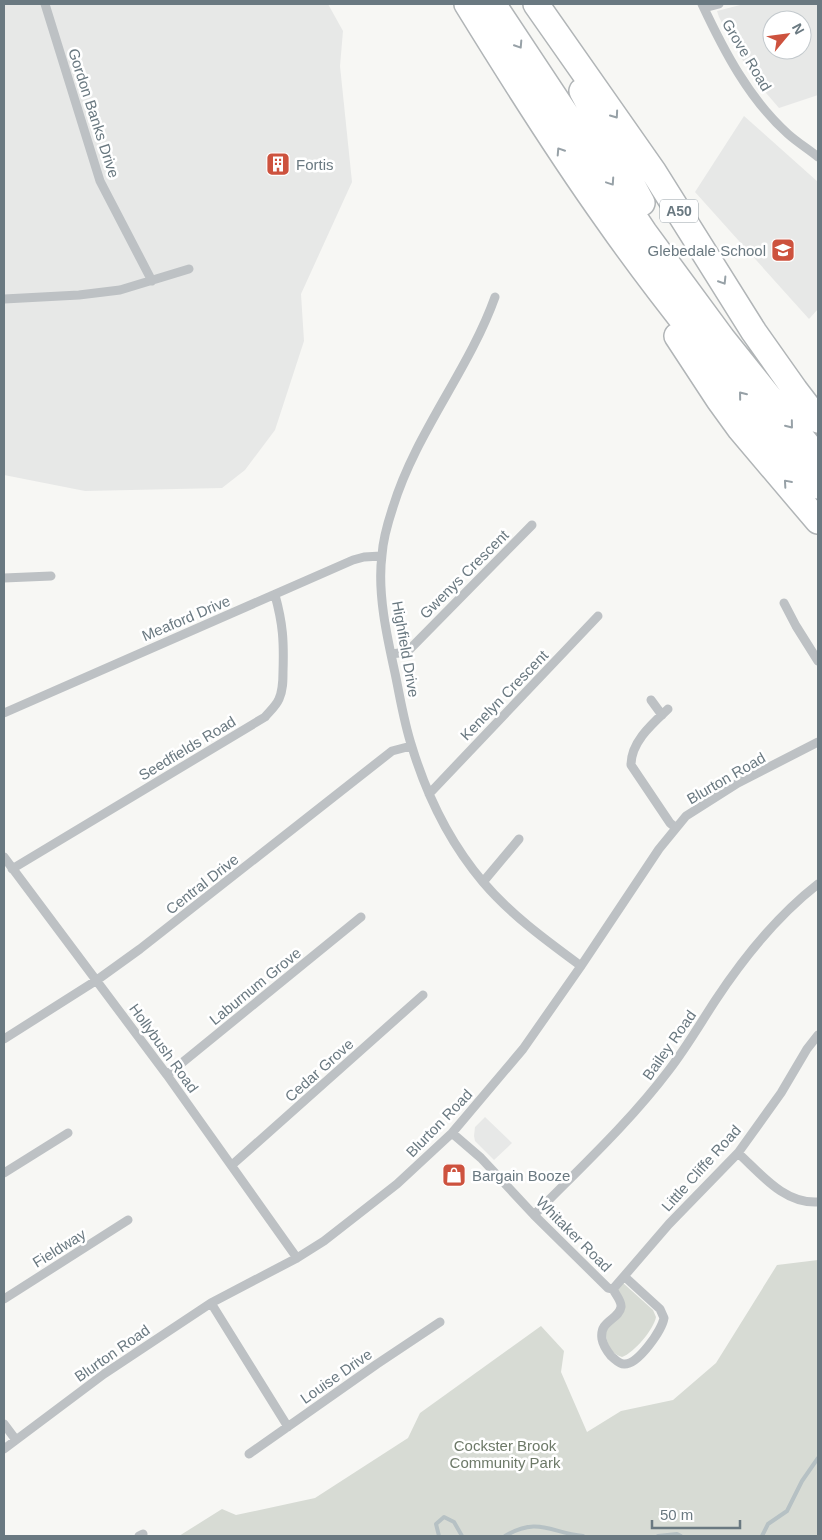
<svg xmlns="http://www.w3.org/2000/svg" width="822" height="1540" font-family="Helvetica,sans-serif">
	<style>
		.built { fill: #e7e8e7; fill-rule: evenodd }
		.green { fill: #d7dbd4 }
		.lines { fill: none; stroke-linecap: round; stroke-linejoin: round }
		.stream { stroke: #b6c1c4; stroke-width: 4 }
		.highway-casing { stroke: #b1b5b7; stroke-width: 28 }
		.minor { stroke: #bdc1c4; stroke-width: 9 }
		.highway { stroke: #fff; stroke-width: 25 }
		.oneway { stroke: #97a1a7 }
		.labels { text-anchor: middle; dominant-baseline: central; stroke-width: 5; stroke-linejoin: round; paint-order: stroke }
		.shield { fill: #fff; stroke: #97a1a7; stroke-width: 1 }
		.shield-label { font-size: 14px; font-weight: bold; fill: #6a7981 }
		.street-label { font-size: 15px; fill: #6a7981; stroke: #fff }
		.poi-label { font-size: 15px; fill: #6a7981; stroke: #fff; text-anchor: start }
		.park-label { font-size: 15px; fill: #6d7968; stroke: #fff }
	</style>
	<rect width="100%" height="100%" fill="#f7f7f4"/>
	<!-- built -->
	<path class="built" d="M4,4H328L343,31L340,66L352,182L301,294L304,341L275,430L245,470L222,488L85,491L4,475Z
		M744,4H818V95L779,108L755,80L732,43L719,17L717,11ZM772,20H802V50H772Z
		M744,116L818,182V309L809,319L695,192Z
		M485,1117L512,1143L494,1160L475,1141L474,1136L475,1127Z"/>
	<!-- green -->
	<path class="green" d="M818,1260V1536H179L222,1509L236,1515L315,1498L408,1438L420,1413L541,1326L564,1351L561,1372L587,1432L621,1411L673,1400L716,1363L777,1265Z
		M622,1282L653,1310L656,1317C654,1329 634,1353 622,1357C607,1352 606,1339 605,1326L620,1312L617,1290Z"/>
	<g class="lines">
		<!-- stream -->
		<path class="stream" d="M439,1536L436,1524L444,1517L454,1522L462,1536
			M505,1536C538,1517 549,1532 583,1536
			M658,1536L677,1534L681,1536
			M762,1536L768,1524L787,1511L802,1481L818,1458"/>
		<!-- highway casing -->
		<g class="highway-casing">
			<path id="highway" d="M467,4C512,77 557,149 607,219C672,312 746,399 818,486
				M493,4L644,232L722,338L818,458
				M536,4L653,171L754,332L795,390L818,420
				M582,91L642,203
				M677,336L719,400L740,429L818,521"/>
		</g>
		<!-- minor -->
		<path class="minor" d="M45,4L100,181L152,281
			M702,4C724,51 749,99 788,134C797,142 808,149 818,157
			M704,8L719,4
			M495,297C469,370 416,432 393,507C388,522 383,539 382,555C377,592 387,637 395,673C400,697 404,723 412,747C427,796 450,843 483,882C511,915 547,941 581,966
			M4,299L79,295L120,290L189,269
			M4,578L51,576
			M784,603L796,626L818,661
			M391,654L407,652L532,525
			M651,700L662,715
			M668,709C652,724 631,742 631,765L670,823L676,828
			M4,713L353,560L364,557L381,556
			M429,794L598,616
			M4,857L167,1075L297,1258
			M12,869L265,717C270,711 276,706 279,699C283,690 283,681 283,672C284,641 283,624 275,595
			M483,882L519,839
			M4,1039L97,980L140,949L392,751L411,746
			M167,1075L361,917
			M452,1133L481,1158L534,1215L608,1288L613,1289
			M738,1153C761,1174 784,1204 818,1202
			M232,1165L423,995
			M4,1173L68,1133
			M534,1215C580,1168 629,1123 669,1070C686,1048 700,1024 715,1001C744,957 777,916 818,884
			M613,1289L669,1224L738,1153L781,1093L807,1049L818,1035
			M613,1289C615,1294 622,1301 621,1307C619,1320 599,1320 602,1339C603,1345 607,1351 611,1356C615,1359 619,1364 624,1364C638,1365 662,1330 664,1318L660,1309L625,1277
			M4,1299L128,1220
			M211,1303L288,1427
			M4,1424L16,1440
			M4,1449L104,1374L211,1303L297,1258L324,1241L397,1184L452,1133L523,1049L581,966L659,849L686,816L738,783L818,742
			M249,1454L377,1364L440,1322
			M139,1536L143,1534"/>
		<!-- highway -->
		<use href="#highway" class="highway"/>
	</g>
	<!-- one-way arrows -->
	<defs><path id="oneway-chevron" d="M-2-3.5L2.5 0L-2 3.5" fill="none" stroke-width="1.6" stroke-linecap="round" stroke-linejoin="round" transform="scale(1.25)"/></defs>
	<g class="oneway">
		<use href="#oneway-chevron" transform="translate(519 45) rotate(57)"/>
		<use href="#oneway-chevron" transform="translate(615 115) rotate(55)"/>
		<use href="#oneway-chevron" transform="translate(560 151) rotate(-123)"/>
		<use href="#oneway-chevron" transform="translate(611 182) rotate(56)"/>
		<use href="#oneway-chevron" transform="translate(723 281) rotate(58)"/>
		<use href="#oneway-chevron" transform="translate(742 395) rotate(-129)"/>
		<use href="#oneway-chevron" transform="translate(790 425) rotate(51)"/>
		<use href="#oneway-chevron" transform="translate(787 483) rotate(-131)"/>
	</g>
	<!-- icons -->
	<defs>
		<g id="building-square" transform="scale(1.25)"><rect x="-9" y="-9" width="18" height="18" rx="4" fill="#cd523e" stroke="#fff"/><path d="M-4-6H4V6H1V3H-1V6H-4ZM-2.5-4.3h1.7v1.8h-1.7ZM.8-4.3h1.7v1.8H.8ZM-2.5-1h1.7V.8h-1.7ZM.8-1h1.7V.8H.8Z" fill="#fff"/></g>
		<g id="school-square" transform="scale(1.25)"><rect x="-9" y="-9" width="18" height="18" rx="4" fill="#cd523e" stroke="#fff"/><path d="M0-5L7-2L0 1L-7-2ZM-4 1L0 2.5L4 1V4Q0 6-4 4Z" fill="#fff"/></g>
		<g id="shop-square" transform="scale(1.25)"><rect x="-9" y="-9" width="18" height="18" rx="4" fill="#cd523e" stroke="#fff"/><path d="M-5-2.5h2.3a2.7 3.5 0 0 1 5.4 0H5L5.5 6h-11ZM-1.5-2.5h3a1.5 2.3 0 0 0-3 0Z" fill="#fff"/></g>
	</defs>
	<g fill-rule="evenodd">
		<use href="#building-square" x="278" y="164"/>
		<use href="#school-square" x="783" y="250"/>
		<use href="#shop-square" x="454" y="1175"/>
	</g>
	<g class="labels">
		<!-- shield labels -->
		<rect class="shield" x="660" y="199.5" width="38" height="23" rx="4"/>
		<g class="shield-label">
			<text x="679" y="211">A50</text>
		</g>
		<!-- street labels -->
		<g class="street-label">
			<text transform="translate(747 55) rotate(59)">Grove Road</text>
			<text transform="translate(94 113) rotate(72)">Gordon Banks Drive</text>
			<text transform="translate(464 574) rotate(-45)">Gwenys Crescent</text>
			<text transform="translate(186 618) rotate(-23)">Meaford Drive</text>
			<text transform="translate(406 649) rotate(80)">Highfield Drive</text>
			<text transform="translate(504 695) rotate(-46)">Kenelyn Crescent</text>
			<text transform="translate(187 748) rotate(-31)">Seedfields Road</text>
			<text transform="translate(726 778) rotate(-30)">Blurton Road</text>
			<text transform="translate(202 884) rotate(-38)">Central Drive</text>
			<text transform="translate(255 986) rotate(-39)">Laburnum Grove</text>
			<text transform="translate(669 1045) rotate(-55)">Bailey Road</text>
			<text transform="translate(164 1048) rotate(54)">Hollybush Road</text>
			<text transform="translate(319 1070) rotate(-42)">Cedar Grove</text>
			<text transform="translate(439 1123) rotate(-46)">Blurton Road</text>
			<text transform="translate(701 1168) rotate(-48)">Little Cliffe Road</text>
			<text transform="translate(574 1234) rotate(45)">Whitaker Road</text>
			<text transform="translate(59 1248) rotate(-32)">Fieldway</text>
			<text transform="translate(112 1353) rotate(-35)">Blurton Road</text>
			<text transform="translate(336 1376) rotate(-35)">Louise Drive</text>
		</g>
		<!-- poi labels -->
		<g class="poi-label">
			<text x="296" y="164">Fortis</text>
			<text x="766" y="250" text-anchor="end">Glebedale School</text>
			<text x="472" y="1175">Bargain Booze</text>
		</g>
		<!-- park labels -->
		<g class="park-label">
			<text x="505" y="1445">Cockster Brook<tspan x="505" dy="17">Community Park</tspan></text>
		</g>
	</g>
	<!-- border -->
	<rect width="822" height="1540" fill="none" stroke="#6a7981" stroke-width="10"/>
	<!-- north arrow -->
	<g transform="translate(787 35) rotate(61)"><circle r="24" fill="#ffffff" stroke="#c3c9cd"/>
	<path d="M0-4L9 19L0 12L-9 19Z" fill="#cd523e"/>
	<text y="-8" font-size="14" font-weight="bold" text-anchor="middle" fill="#6a7981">N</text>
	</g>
	<!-- scale -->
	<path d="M652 1520v8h88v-8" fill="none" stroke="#6a7981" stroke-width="2.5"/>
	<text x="660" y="1520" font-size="15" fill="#6a7981" stroke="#ffffff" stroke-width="4" paint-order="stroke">50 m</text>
</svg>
